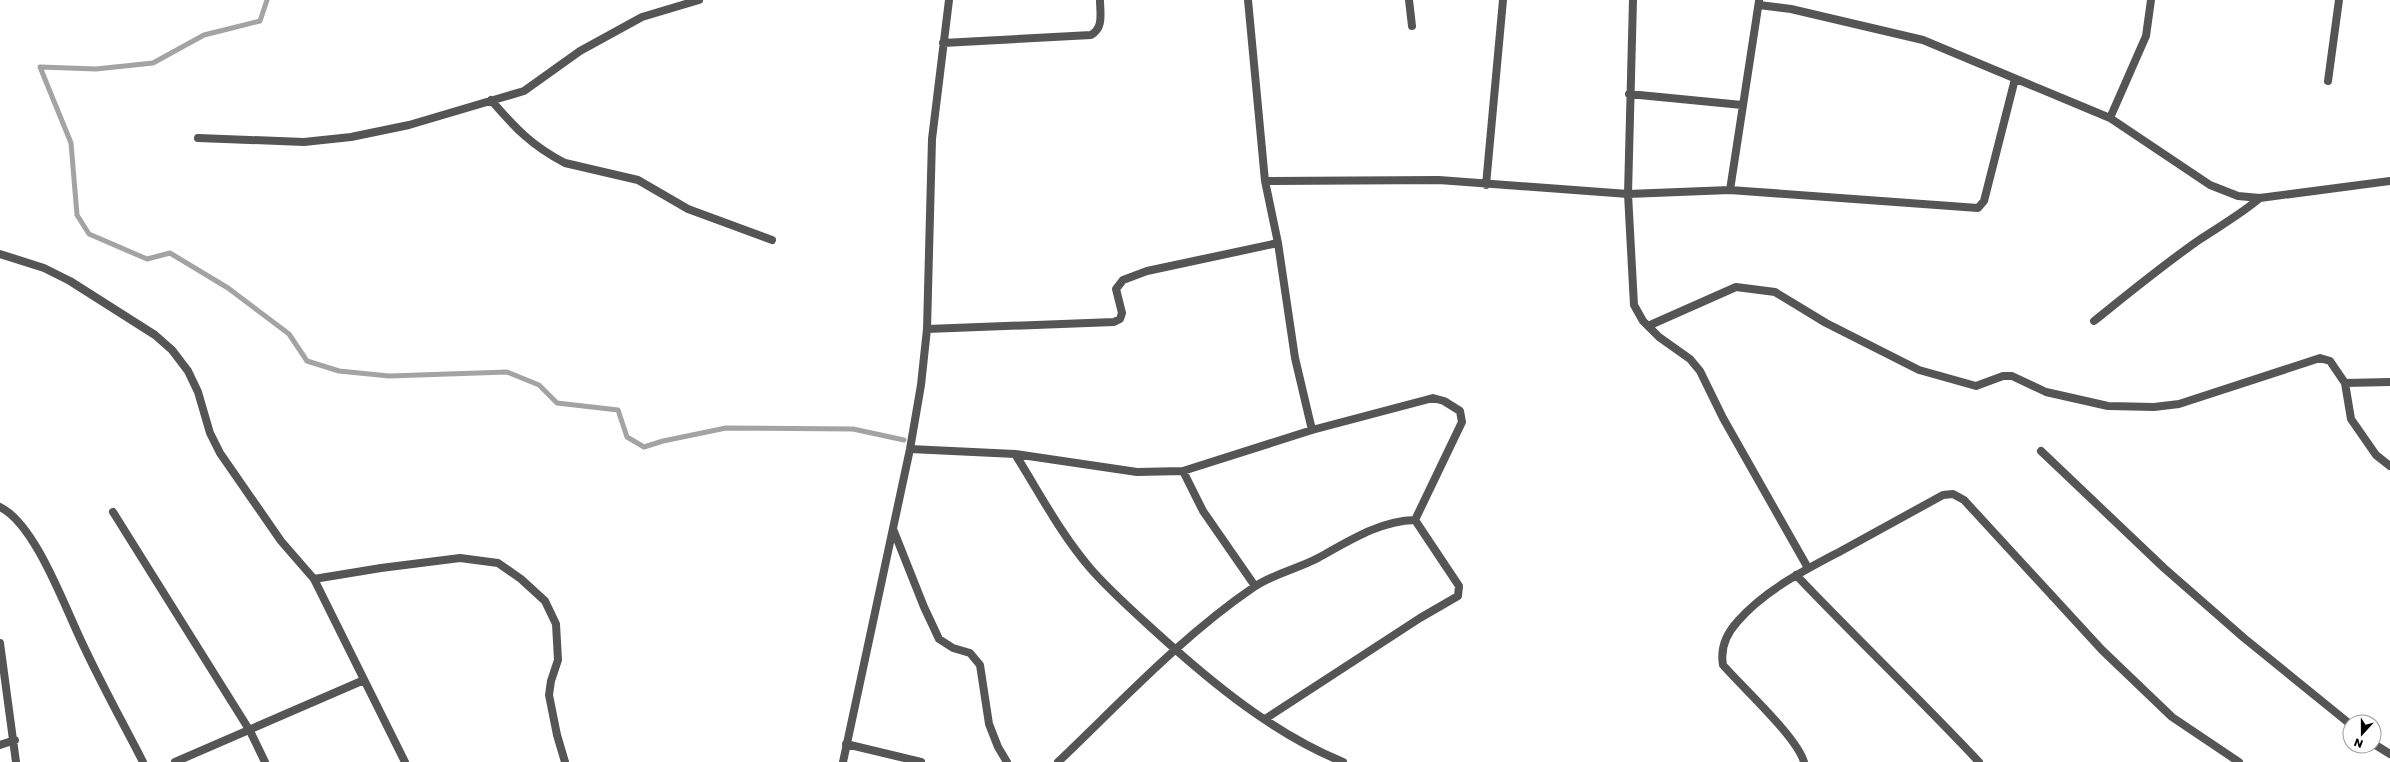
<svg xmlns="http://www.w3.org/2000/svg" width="2390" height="762" font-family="Poppins,sans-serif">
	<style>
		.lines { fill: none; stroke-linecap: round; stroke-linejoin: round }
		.stream { stroke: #a3a3a3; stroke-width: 5 }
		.minor { stroke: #555; stroke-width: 8 }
	</style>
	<rect width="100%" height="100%" fill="#fff"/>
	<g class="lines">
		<!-- stream -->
		<path class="stream" d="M267,0L260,21L204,35L153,63L96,69L40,67L71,143L77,215L89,234L147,259L170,253L228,288L289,334L307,361L339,371L389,376L507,372L539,385L557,403L618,410L627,437L644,447L663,441L726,428L853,429L904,440"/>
		<!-- minor -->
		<path class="minor" d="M1248,0L1265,181L1278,243L1295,358L1312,430
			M1409,0L1412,26
			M1633,0L1628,194L1634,305L1643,321L1659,337L1690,359L1700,371L1723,418L1808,568
			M1759,5L1791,9L1923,40L2110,118L2210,185L2238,196L2260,198L2390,181
			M943,43L1091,35C1104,28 1100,13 1100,0
			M2328,81L2339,0
			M1629,94L1742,105
			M491,100C515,128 532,146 565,163L638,180L688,209L772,240
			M2110,118L2146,36L2151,0
			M198,138L304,142L351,137L409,125L524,91L580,51L642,17L699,0
			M1265,181L1439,180L1628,194L1730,190L1978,208L1984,201L2015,79
			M1486,185L1503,0
			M1730,190L1759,1
			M0,254L44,268L70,281L155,335L172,350L188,371L198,392L210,433L220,453L281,541L314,579L405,762
			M2094,321C2129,293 2163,265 2199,240C2220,226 2241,214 2260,198
			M1648,326L1736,287L1775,292L1826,323L1919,370L1976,386L2003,376H2012L2046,392L2108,406L2154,407L2179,404L2320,358L2330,361L2345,383L2351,419L2376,455L2390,466
			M927,329L1114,322L1120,319L1122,313L1116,289L1123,280L1147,271L1278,243
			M2345,383L2390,382
			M910,449L1015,454L1137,472L1183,471L1312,430L1433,398L1444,401L1460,411L1462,422L1415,520
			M2041,451L2164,568L2244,638L2350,724
			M1015,454C1039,492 1060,533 1090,568C1110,591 1134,612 1157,633C1212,683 1274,734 1343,762
			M1183,471L1203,511L1255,586
			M0,507C37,525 67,614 86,651C104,689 124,725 143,762
			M113,512L250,731L265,762
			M893,529L924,607L939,639L953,648L970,653L980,665L989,724L998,747L1007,762
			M1796,575C1856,638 1919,698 1979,762
			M314,579L381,568L460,558L498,563L521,579L545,601L556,624L558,660L551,681L549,695L557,735L565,762
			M0,643L16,762
			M1265,719L1420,618L1458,596L1459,586L1415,520
			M846,744L921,762
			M2374,744L2390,754
			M0,745L15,740
			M175,762L364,680
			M843,762L910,449L921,385L927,329L932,139L949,0
			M1058,762C1121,702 1182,636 1254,587C1273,574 1297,569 1318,558C1349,541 1379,521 1415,520
			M1804,762C1797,737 1742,687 1723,665C1720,648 1726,634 1738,621C1765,590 1805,570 1841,551C1875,532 1909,514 1943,495L1953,494L1964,500L2102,650L2172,717L2239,762"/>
	</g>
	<!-- north arrow -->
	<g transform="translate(2362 734) rotate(201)"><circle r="19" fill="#ffffff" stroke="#999999"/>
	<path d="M0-3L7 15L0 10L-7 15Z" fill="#000000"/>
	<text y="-6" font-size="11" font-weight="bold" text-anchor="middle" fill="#000000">N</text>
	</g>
</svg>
